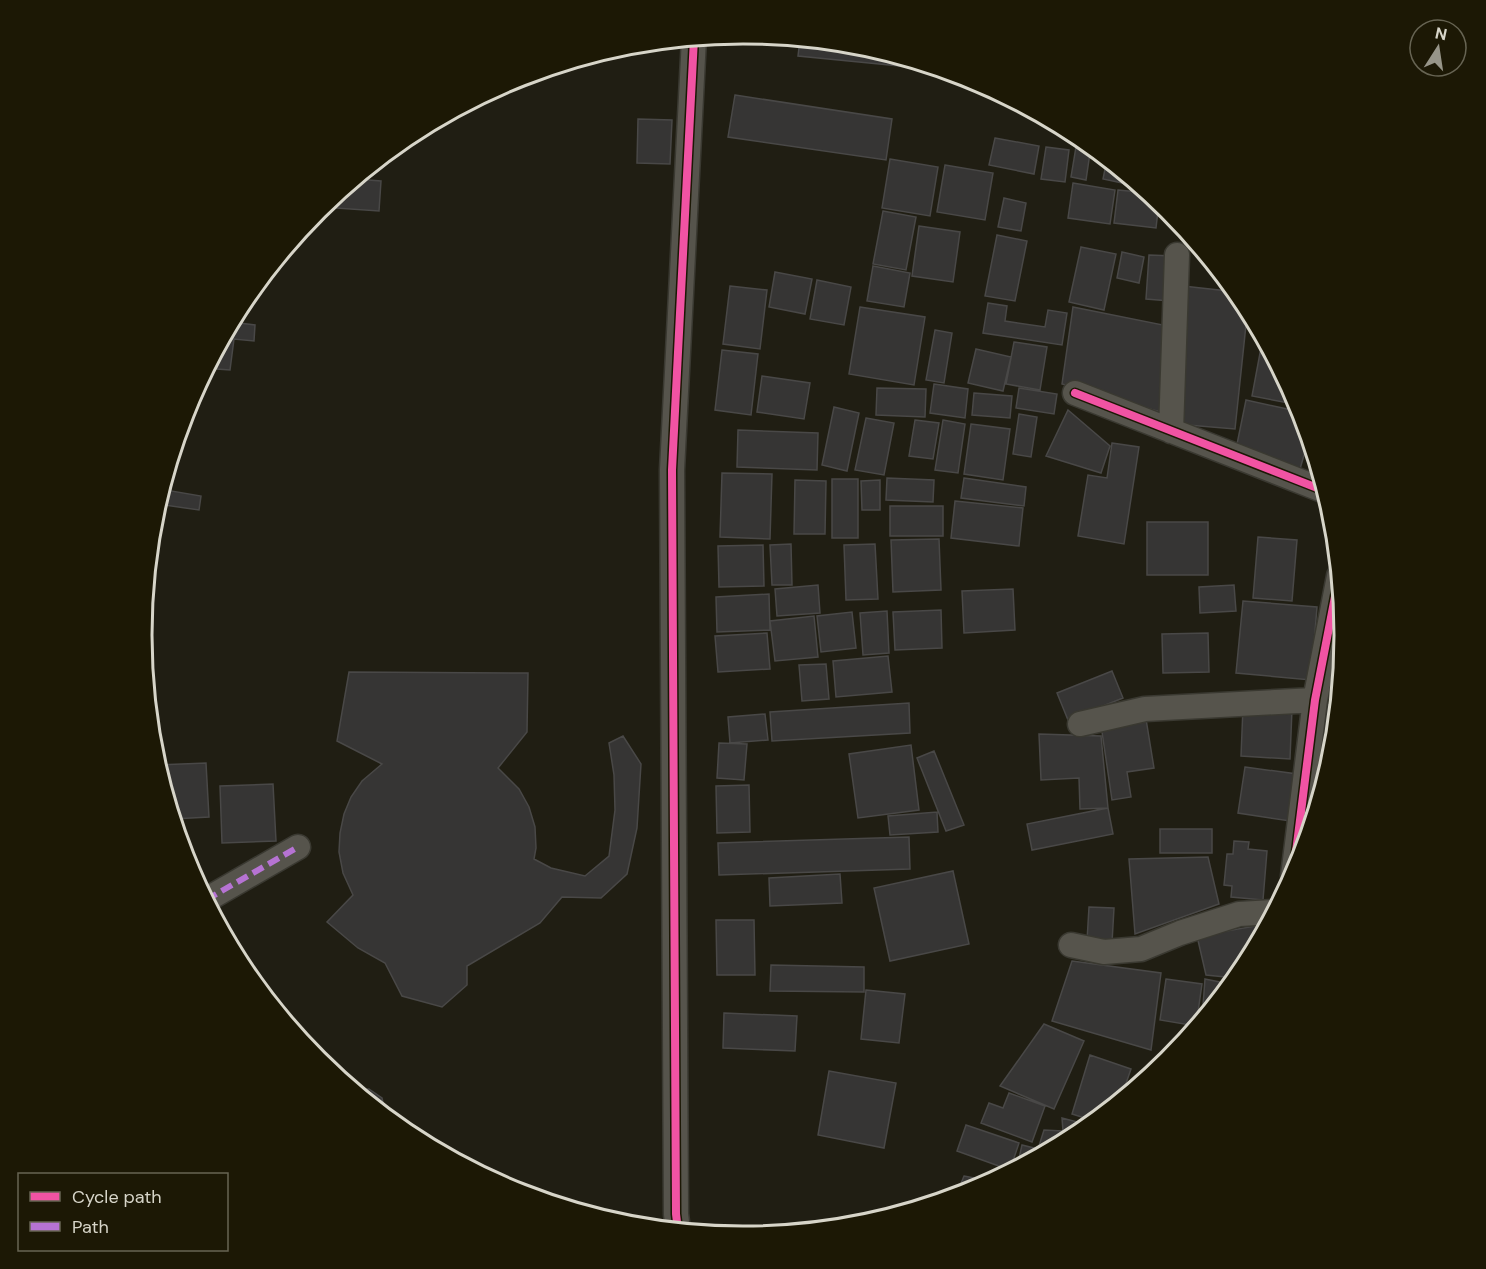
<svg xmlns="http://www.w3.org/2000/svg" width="1486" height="1269" font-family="'DM Sans',sans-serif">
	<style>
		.building { fill: #363534; stroke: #494847; stroke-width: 1.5 }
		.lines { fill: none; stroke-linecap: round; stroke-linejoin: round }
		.street-casing { stroke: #3a3931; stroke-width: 27 }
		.street { stroke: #56544c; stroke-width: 24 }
		.quiet { stroke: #b673d3; stroke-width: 6; stroke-dasharray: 12 6; stroke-linecap: butt }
		.cycleway-casing { stroke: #1c1805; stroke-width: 11 }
		.cycleway { stroke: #f153a3; stroke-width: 8 }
		.rim { fill: none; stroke: #d7d5c9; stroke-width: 3 }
	</style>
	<rect width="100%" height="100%" fill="#201e13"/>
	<!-- building -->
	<path class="building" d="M800,39L861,45L900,56L899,66L798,56Z
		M735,95L892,119L886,160L728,137Z
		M638,119L672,120L670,164L637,163Z
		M1078,135L1091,146L1086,180L1071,177Z
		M995,138L1039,146L1034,174L989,165Z
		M1046,147L1069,150L1065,182L1041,179Z
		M890,159L938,167L930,216L882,208Z
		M1107,159L1141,187L1103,179Z
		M945,165L993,173L985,220L937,212Z
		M355,179L381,181L379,211L320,207Z
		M1073,183L1115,190L1110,224L1068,218Z
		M1118,190L1149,193L1159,202L1156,228L1114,223Z
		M1004,198L1026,203L1021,231L998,227Z
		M883,211L916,217L906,270L873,264Z
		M919,226L960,232L953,282L912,276Z
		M997,235L1027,241L1015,301L985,296Z
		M1081,247L1116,254L1104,310L1069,302Z
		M1122,252L1144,257L1139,283L1117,278Z
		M1149,255L1174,256L1170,301L1146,299Z
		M873,266L910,273L904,307L867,301Z
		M775,272L812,279L805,314L769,307Z
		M817,280L851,287L844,325L810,319Z
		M730,286L767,290L760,349L723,344Z
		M1183,286L1237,292L1243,301L1257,327L1246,325L1235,429L1176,424Z
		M988,303L1007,306L1005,321L1045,327L1048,310L1067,313L1062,345L983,333Z
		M860,307L925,317L914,385L849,374Z
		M1073,307L1168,326L1164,413L1062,384Z
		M231,322L255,325L254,341L234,339L230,370L217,369L220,344Z
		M935,330L952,333L944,383L926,380Z
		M1263,337L1299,405L1252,396Z
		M1014,342L1047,347L1040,390L1006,384Z
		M976,349L1011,357L1003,391L968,383Z
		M722,350L758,354L751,415L715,410Z
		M762,376L810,383L804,419L757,412Z
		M934,384L968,389L965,418L930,413Z
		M877,388L926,389L925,417L876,415Z
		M1019,388L1057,394L1054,414L1016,408Z
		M974,393L1012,396L1010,418L972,415Z
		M1246,400L1301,412L1309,438L1300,469L1237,444Z
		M834,407L859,413L847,471L822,465Z
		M1068,410L1110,446L1101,473L1046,456Z
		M1019,414L1037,417L1031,457L1013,454Z
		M866,418L894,423L884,475L855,470Z
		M915,420L939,423L933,459L909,456Z
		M943,420L965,424L958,473L935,470Z
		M971,424L1010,429L1003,480L964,474Z
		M181,426L171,491L201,496L199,510L157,504Z
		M738,430L818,433L817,470L737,467Z
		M1112,443L1139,447L1124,544L1078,536L1088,475L1107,478Z
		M722,473L772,474L770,539L720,537Z
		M887,478L934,480L933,502L886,500Z
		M964,478L1026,487L1024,506L961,498Z
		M832,479H858V538H832Z
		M795,480L826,481L825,534H794Z
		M880,480V510H862L861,481Z
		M955,501L1023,508L1019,546L951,538Z
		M890,506H943V536H890Z
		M1147,522H1208V575H1147Z
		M1258,537L1297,540L1292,601L1253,598Z
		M939,539L941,590L893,592L891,540Z
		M791,544L792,585H772L770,545Z
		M875,544L878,599L846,600L844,545Z
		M763,545L764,586L719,587L718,546Z
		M818,585L820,613L777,616L775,589Z
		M1234,585L1236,611L1200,613L1199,587Z
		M1013,589L1015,630L964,633L962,591Z
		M769,594L770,630L717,632L716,597Z
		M1243,601L1317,607L1311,680L1236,673Z
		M941,610L942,648L895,650L893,612Z
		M887,611L889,653L863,655L860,613Z
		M852,612L856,648L821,652L817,616Z
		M814,616L818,657L775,661L770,621Z
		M767,633L770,669L718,672L715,636Z
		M1208,633L1209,672L1163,673L1162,634Z
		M1330,651L1343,652L1339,688L1328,687Z
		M888,656L892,692L836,697L833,661Z
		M826,664L829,699L802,701L799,665Z
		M1112,671L1123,698L1068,720L1057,693Z
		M349,672L528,673L527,732L498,768L519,789L529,807L535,827L536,848L534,859L551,868L585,876L609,856L615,810L614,775L609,743L623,736L641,764L637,828L627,874L601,898L562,897L540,923L467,966V985L442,1007L402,996L385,963L358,948L327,922L353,895L343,873L339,852L340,833L344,814L351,797L362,781L382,764L337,741Z
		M909,703L910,733L772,741L770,712Z
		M1338,704L1333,752L1326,773V705Z
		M1243,707L1292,709L1290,759L1241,756Z
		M765,714L768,740L730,743L728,717Z
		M1146,719L1154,768L1127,772L1131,797L1112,800L1101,725Z
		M1039,734L1101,736L1108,808L1080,809L1079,778L1041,780Z
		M719,743L747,744L744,780L717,778Z
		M911,745L919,810L858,818L849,754Z
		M934,751L964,825L946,831L917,758Z
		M206,763L209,817L173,819L157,765Z
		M1245,767L1297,774L1290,821L1238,813Z
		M273,784L276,841L222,843L220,786Z
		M749,785L750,832L717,833L716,786Z
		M1108,808L1113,834L1032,850L1027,824Z
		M937,812L938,832L890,835L888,816Z
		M1160,829H1212V853H1160Z
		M909,837L910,869L719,875L718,843Z
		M1234,841L1249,842L1248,849L1267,851L1263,900L1231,897L1232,886L1224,885L1227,854H1233Z
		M1208,857L1219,904L1135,934L1129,859Z
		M953,871L969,944L890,961L874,888Z
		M840,874L842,903L770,906L769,878Z
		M1089,907L1114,908L1112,943L1087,941Z
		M716,920H754L755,975H717Z
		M1267,924L1243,969L1235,978L1206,975L1197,936Z
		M1072,961L1161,973L1151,1050L1052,1021Z
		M771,965L864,967V992L770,991Z
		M1166,979L1202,984L1196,1026L1160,1020Z
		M1205,979L1230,984L1202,1019Z
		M866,990L905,994L899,1043L861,1039Z
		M724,1013L797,1016L795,1051L723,1048Z
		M1044,1024L1084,1041L1054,1109L1000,1086Z
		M1090,1055L1131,1069L1122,1095L1124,1096L1094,1121L1072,1114Z
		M829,1071L896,1083L884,1148L818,1135Z
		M369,1089L382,1098L386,1116L355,1090Z
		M1009,1093L1045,1106L1032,1142L981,1123L989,1103L1003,1108Z
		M1062,1118L1089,1125L1077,1135L1017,1167L1022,1145L1038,1149L1044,1130L1063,1131Z
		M966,1125L1019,1143L1010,1170L957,1151Z
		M964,1176L990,1181L973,1190L956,1196Z"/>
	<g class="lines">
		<!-- street casing -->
		<g class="street-casing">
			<path id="street" d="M1075,393L1325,491
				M1171,431L1177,255
				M1080,724L1145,709L1315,700
				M1293,876L1315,700L1339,576
				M206,900L298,847
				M1071,945L1104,952L1141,949L1180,933L1239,914L1274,912
				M678,1230L676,1214L672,470L694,38"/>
		</g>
		<!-- street -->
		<use href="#street" class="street"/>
		<!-- quiet -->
		<path class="quiet" d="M206,900L298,847"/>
		<!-- cycleway casing -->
		<g class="cycleway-casing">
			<path id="cycleway" d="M1075,393L1325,491
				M1293,876L1315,700L1339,576
				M678,1230L676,1214L672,470L694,38"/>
		</g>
		<!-- cycleway -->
		<use href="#cycleway" class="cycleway"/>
	</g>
	<!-- crop -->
	<path d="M0 0H1486V1269H0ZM152 635a591 591 0 1 1 1182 0a591 591 0 1 1-1182 0Z" fill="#1c1805" fill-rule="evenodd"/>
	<path class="rim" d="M152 635a591 591 0 1 1 1182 0a591 591 0 1 1-1182 0Z"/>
	<!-- legend -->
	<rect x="18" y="1173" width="210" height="78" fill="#1c1805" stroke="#676453" stroke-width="1.5"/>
	<rect x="30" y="1192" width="30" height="9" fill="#f153a3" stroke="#676453" stroke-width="1.5"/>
	<text x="72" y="1203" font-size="18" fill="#d7d5c9">Cycle path</text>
	<rect x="30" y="1222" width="30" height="9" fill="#b673d3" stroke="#676453" stroke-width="1.5"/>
	<text x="72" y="1233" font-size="18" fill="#d7d5c9">Path</text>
	<!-- north arrow -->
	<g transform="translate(1438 48) rotate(12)"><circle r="28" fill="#1c1805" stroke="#676453" stroke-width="1.5"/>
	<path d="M0-4.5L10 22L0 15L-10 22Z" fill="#979589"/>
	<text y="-9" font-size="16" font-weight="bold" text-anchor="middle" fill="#d7d5c9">N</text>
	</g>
</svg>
